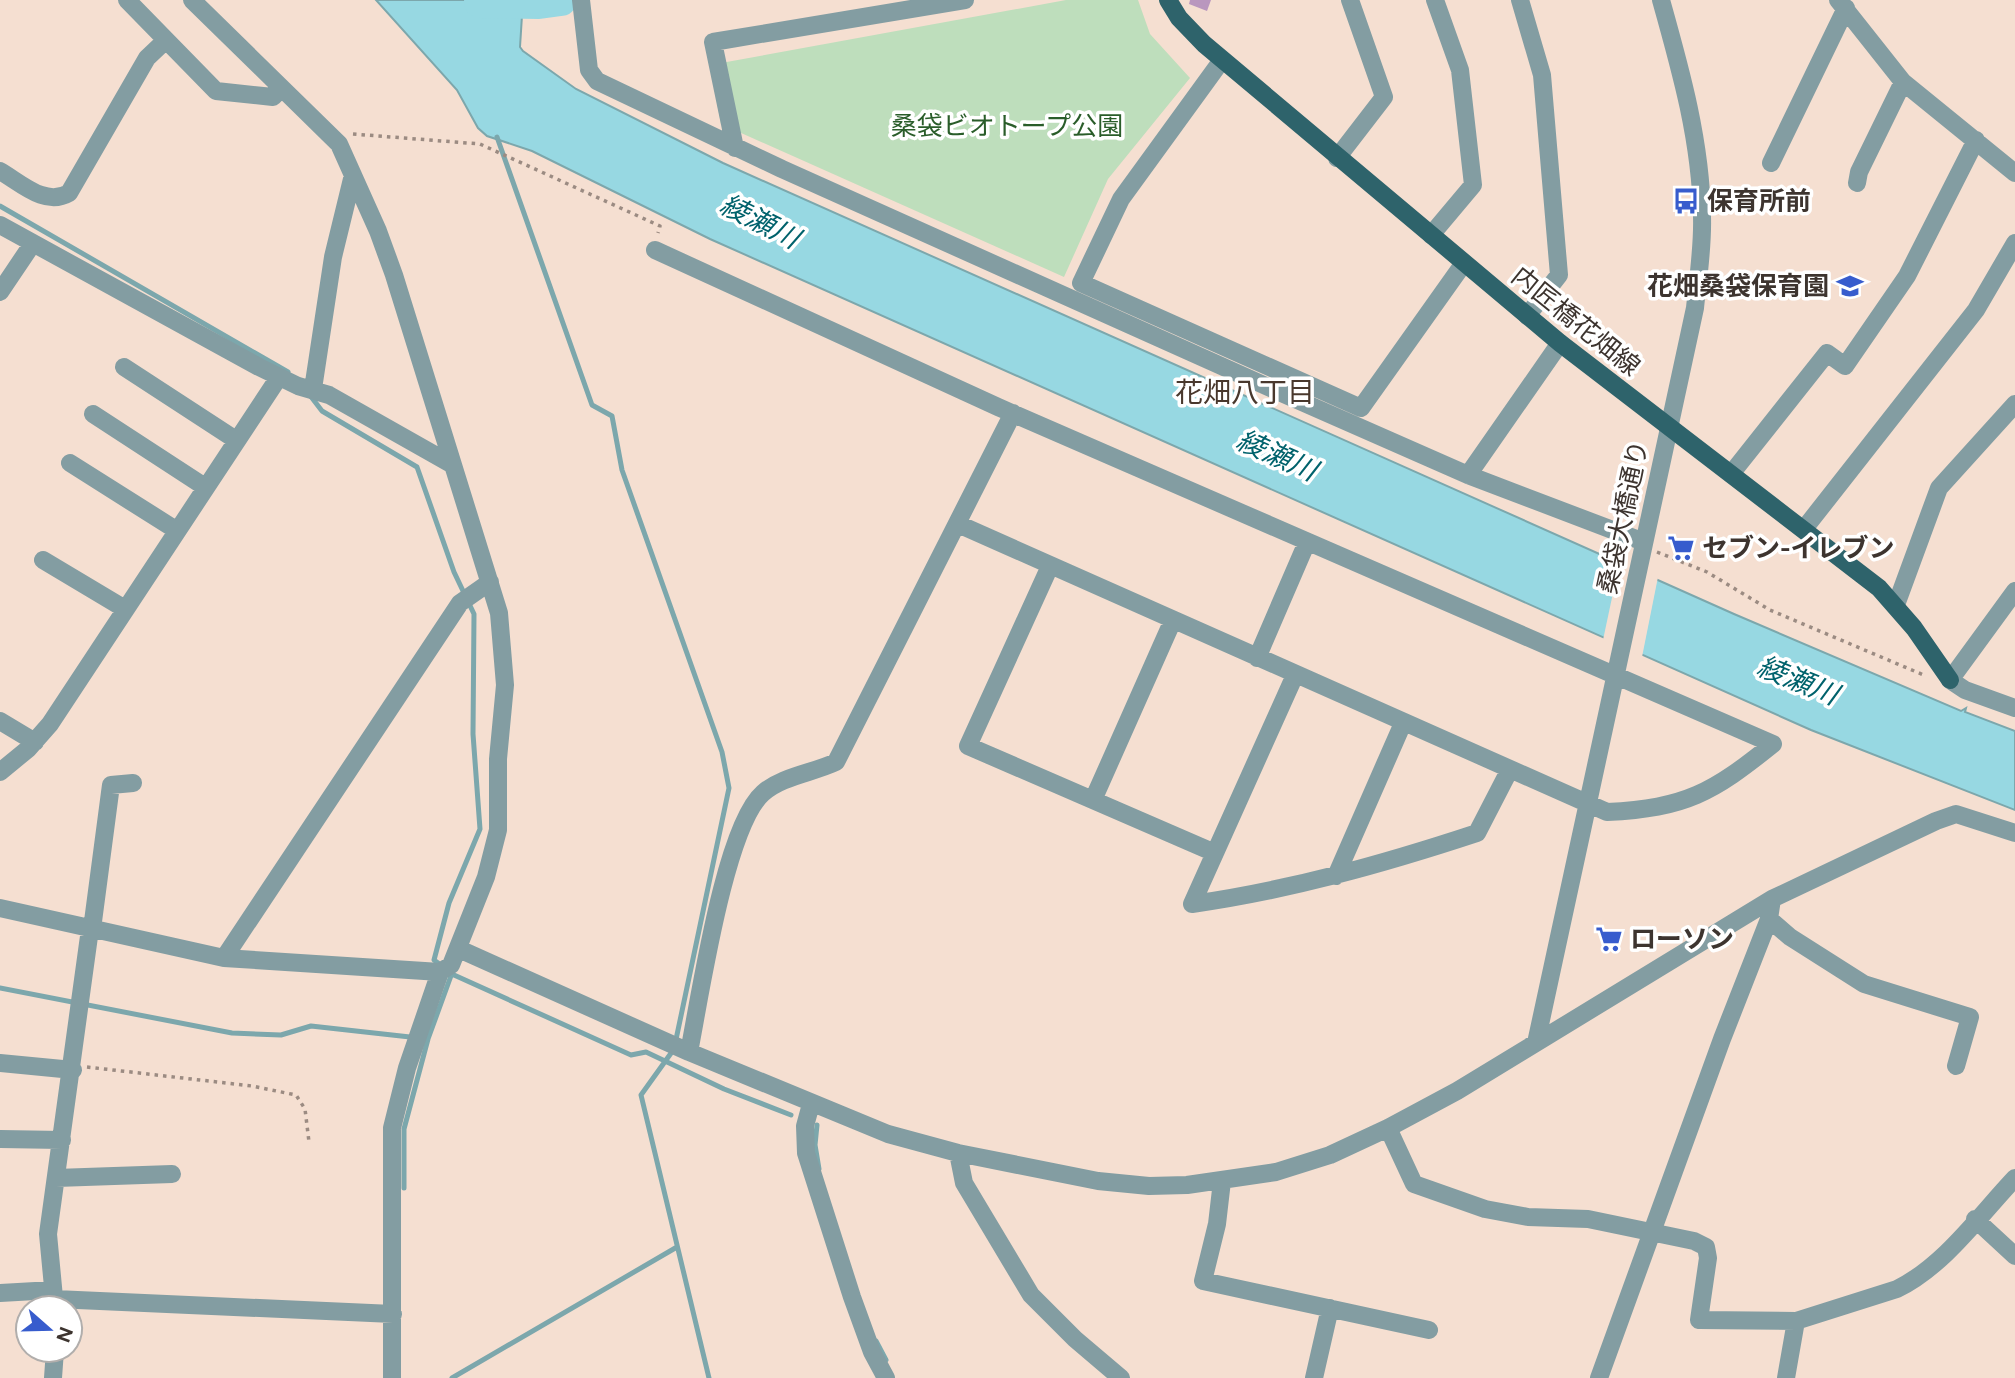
<svg xmlns="http://www.w3.org/2000/svg" width="2015" height="1378" font-family="Figtree,'Noto Sans JP',sans-serif">
	<style>
		.green { fill: #bedebc }
		.water { fill: #97d8e2; stroke: #7ca7ac; stroke-width: 2 }
		.pier { fill: #f5dfd1 }
		.lines { fill: none; stroke-linecap: round; stroke-linejoin: round }
		.stream { stroke: #7ca7ac; stroke-width: 5 }
		.river { stroke: #97d8e2; stroke-width: 32 }
		.building { fill: #b997be }
		.path { stroke: #9b8b82; stroke-width: 3.5; stroke-dasharray: 3.5 5; stroke-linecap: butt }
		.minor { stroke: #839da2; stroke-width: 18 }
		.major { stroke: #2e636b; stroke-width: 18 }
		.labels { text-anchor: middle; dominant-baseline: central; stroke-width: 7; stroke-linejoin: round; paint-order: stroke }
		.park-label { font-size: 26px; fill: #2a5d2a; stroke: #fff }
		.poi-label { font-size: 26px; font-weight: bold; fill: #3d342f; stroke: #fff; text-anchor: start }
		.street-label { font-size: 26px; fill: #3d342f; stroke: #fff }
		.water-label { font-size: 28px; font-style: italic; fill: #00626c; stroke: #fff }
		.neighbourhood-label { font-size: 28px; fill: #49382d; stroke: #fff }
	</style>
	<rect width="100%" height="100%" fill="#f5dfd1"/>
	<!-- green -->
	<path class="green" d="M1066,0H1138L1150,34L1190,78L1108,179L1064,277L721,124L710,65Z"/>
	<!-- water -->
	<path class="water" d="M376,0H523L520,47L523,51L576,89L723,163L1734,614L1961,711L1966,708L1965,712L2015,731V810L1811,730L710,239L532,151L487,136L478,128L457,90Z"/>
	<!-- pier -->
	<path class="pier" d="M1620,560L1658,577L1642,657L1603,640Z"/>
	<g class="lines">
		<!-- stream -->
		<path class="stream" d="M497,137L592,405L612,416L622,470L722,752L729,788L674,1049L641,1095L709,1378
			M0,206L288,372
			M309,394L322,411L417,467L454,572L474,614L473,734L480,829L449,903L434,960L454,975L631,1055L646,1052L724,1089L791,1115
			M0,988L232,1033L281,1035L311,1026L428,1039
			M817,1125L815,1145L819,1169
			M404,1188V1129L428,1039L452,973
			M876,1341L886,1360
			M452,1378L677,1247"/>
		<!-- river -->
		<path class="river" d="M480,2L539,3L561,0"/>
	</g>
	<!-- building -->
	<path class="building" d="M1190,0H1211L1207,11L1189,4Z"/>
	<g class="lines">
		<!-- path -->
		<path class="path" d="M353,134L480,144L660,226L658,233
			M1657,552L1707,572L1770,610L1926,676
			M87,1067L252,1086L296,1095L305,1109L309,1142"/>
		<!-- minor -->
		<path class="minor" d="M127,0L216,91L273,97L280,90
			M192,0L339,144L378,231L394,275L499,613L505,685L498,759V830L486,877L451,965L440,972L407,1068L392,1128V1378
			M581,0L589,70L597,81L782,169L1277,391L1468,475L1644,542
			M1520,0L1542,75L1559,275L1527,316
			M1838,0L1903,82L2015,173
			M1222,60L1121,199L1081,283L1361,408L1464,263
			M735,148L713,42L965,0
			M1337,158L1384,97L1350,0
			M1771,163L1846,8
			M0,171C21,183 45,207 69,193L147,58L166,40
			M1857,183L1859,172L1903,82
			M0,225L259,367L298,386L329,395L451,464
			M1431,235L1473,185L1460,70L1435,0
			M655,250L998,407L1773,744C1712,793 1686,808 1607,812L958,524
			M0,292L33,243
			M124,367L236,440
			M313,389L333,257L353,175
			M93,414L205,487
			M70,463L176,530
			M1731,474L1827,353L1845,366L1907,276L1976,140
			M1468,475L1560,343
			M1804,529L1976,310L2015,243
			M43,560L125,609
			M1050,566L968,746L1215,853
			M2015,591L1950,680L1965,690L2015,708
			M1896,605L1939,488L2015,404
			M1257,658L1307,542
			M0,721L35,742
			M0,772L28,749L50,724L279,377
			M1093,800L1173,620
			M1336,876L1403,723
			M1192,904C1290,890 1383,864 1477,833L1509,771
			M1192,904L1295,675
			M0,908L224,958L440,972
			M1769,919L1790,937L1864,984L1970,1017L1956,1066
			M92,929L111,785L133,783
			M459,949L689,1052L888,1134L958,1153L1098,1181L1149,1186L1187,1185L1276,1172L1330,1155L1388,1128L1457,1091L1772,899L1936,821L1956,814L2015,833
			M224,958L460,603L490,582
			M1536,1043L1695,308C1698,278 1703,247 1702,217C1701,142 1681,71 1661,0
			M689,1052C700,997 725,826 763,793C782,776 813,773 836,762L1013,413
			M0,1063L73,1070
			M811,1104L805,1126L806,1153L852,1297L872,1352L886,1378
			M1388,1128L1414,1184L1485,1209L1528,1217L1588,1219L1694,1241L1706,1247L1708,1258L1699,1320L1796,1321L1897,1289C1944,1266 1979,1216 2015,1178
			M0,1139L62,1140
			M958,1153L964,1183L1031,1295L1075,1339L1121,1378
			M56,1178L172,1174
			M1222,1181L1217,1224L1203,1281L1429,1330
			M1975,1219L2015,1256
			M0,1293L53,1290
			M55,1299L393,1314
			M55,1308L48,1234L90,929
			M53,1378L55,1350
			M1314,1378L1330,1308
			M1599,1378L1722,1039L1769,919L1772,899
			M1786,1378L1796,1321"/>
		<!-- major -->
		<path class="major" d="M1168,0L1179,18L1204,44L1560,343L1879,588L1914,628L1950,680"/>
	</g>
	<!-- icons -->
	<defs>
		<g id="bus-bare" transform="scale(2.1)"><path d="M-5-6H5V4H4V6H2V4H-2V6H-4V4H-5ZM-3.5-4V0h7V-4ZM-3.5 1.2v1.5H-2V1.2ZM2 1.2v1.5H3.5V1.2Z" fill="#375ccd" stroke="#fff" stroke-width="2.5" paint-order="stroke"/></g>
		<g id="school-bare" transform="scale(2.1)"><path d="M0-5L7-2L0 1L-7-2ZM-4 1L0 2.5L4 1V4Q0 6-4 4Z" fill="#375ccd" stroke="#fff" stroke-width="2.5" paint-order="stroke"/></g>
		<g id="supermarket-bare" transform="scale(2.1)"><path d="M-6-5.5h2.5l.6 2H6L4.5 2H-2.5L-4.4-4H-6ZM-1.5 3.2a1.3 1.3 0 1 0 .1 0ZM3 3.2a1.3 1.3 0 1 0 .1 0Z" fill="#375ccd" stroke="#fff" stroke-width="2.5" paint-order="stroke"/></g>
	</defs>
	<g fill-rule="evenodd">
		<use href="#bus-bare" x="1686" y="201"/>
		<use href="#school-bare" x="1850" y="286"/>
		<use href="#supermarket-bare" x="1681" y="548"/>
		<use href="#supermarket-bare" x="1609" y="939"/>
	</g>
	<g class="labels">
		<!-- park labels -->
		<g class="park-label">
			<text x="1007" y="126">桑袋ビオトープ公園</text>
		</g>
		<!-- poi labels -->
		<g class="poi-label">
			<text x="1707" y="201">保育所前</text>
			<text x="1829" y="286" text-anchor="end">花畑桑袋保育園</text>
			<text x="1702" y="548">セブン-イレブン</text>
			<text x="1630" y="939">ローソン</text>
		</g>
		<!-- street labels -->
		<g class="street-label">
			<text transform="translate(1576 321) rotate(39)">内匠橋花畑線</text>
			<text transform="translate(1623 517) rotate(-78)">桑袋大橋通り</text>
		</g>
		<!-- water labels -->
		<g class="water-label">
			<text transform="translate(760 221) rotate(27)">綾瀬川</text>
			<text transform="translate(1277 455) rotate(24)">綾瀬川</text>
			<text transform="translate(1798 680) rotate(22)">綾瀬川</text>
		</g>
		<!-- neighbourhood labels -->
		<g class="neighbourhood-label">
			<text x="1245" y="392">花畑八丁目</text>
		</g>
	</g>
	<!-- north arrow -->
	<g transform="translate(49 1329) rotate(110)"><circle r="33" fill="#ffffff" stroke="#b1aeac" stroke-width="2"/>
	<path d="M0-5L12 26L0 18L-12 26Z" fill="#375ccd"/>
	<text y="-10" font-size="19" font-weight="bold" text-anchor="middle" fill="#3d342f">N</text>
	</g>
</svg>
